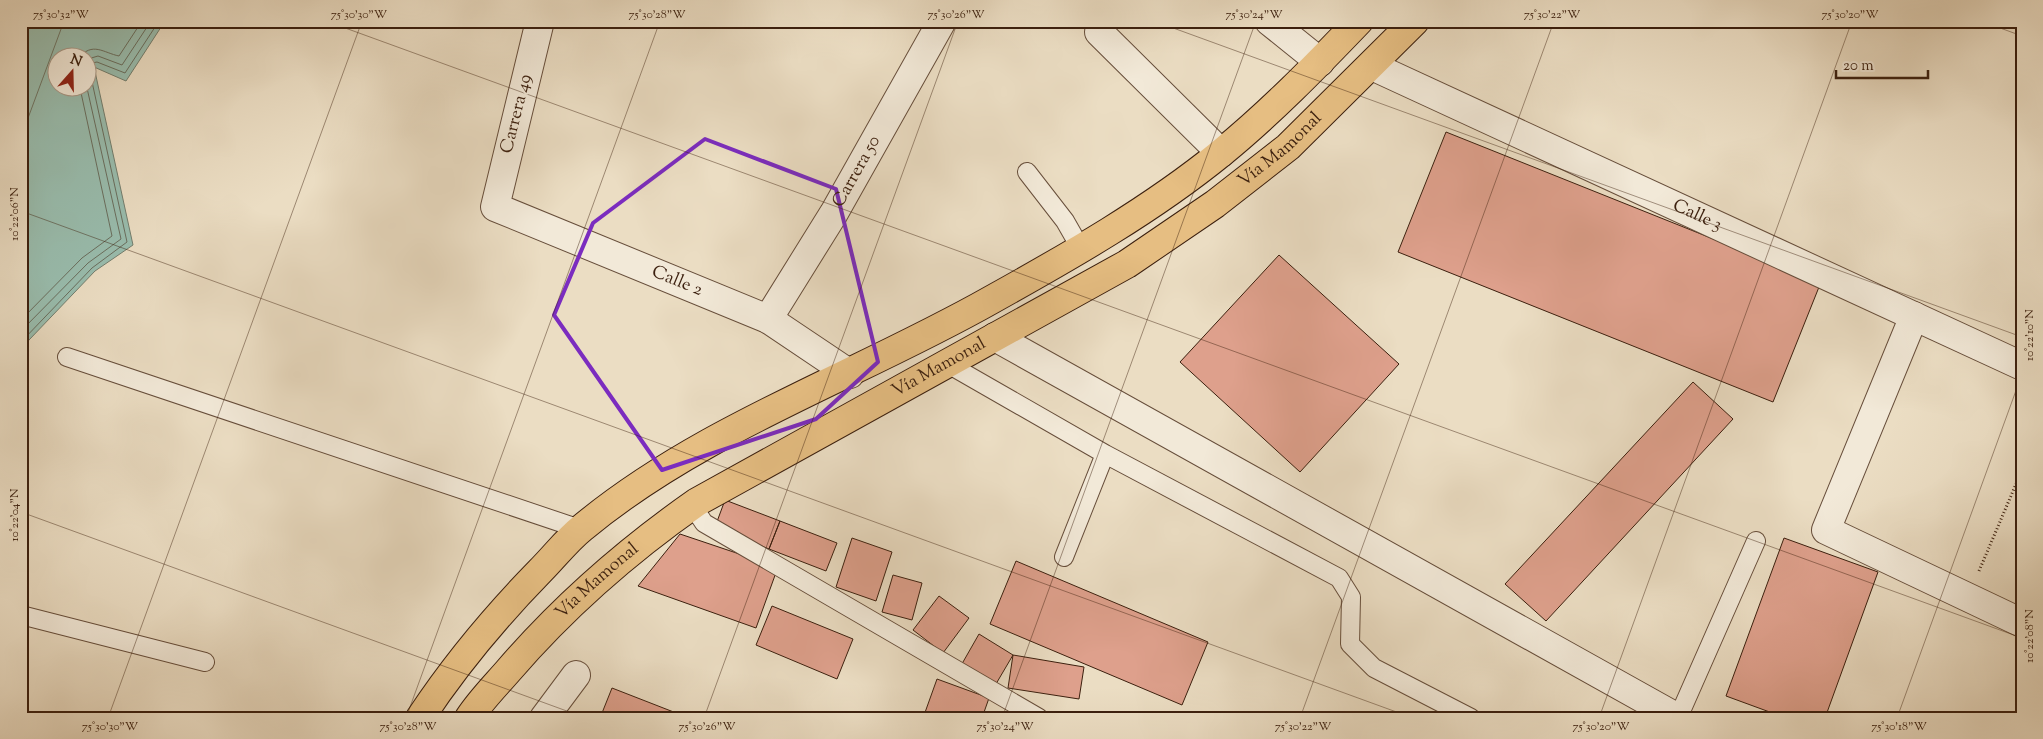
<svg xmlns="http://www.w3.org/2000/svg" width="2043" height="739" font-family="'Sorts Mill Goudy',serif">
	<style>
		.water { fill: #99bdae; stroke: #737e6e; fill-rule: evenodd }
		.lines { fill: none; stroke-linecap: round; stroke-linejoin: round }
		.shore { stroke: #6a6e5e; stroke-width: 1 }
		.building { fill: #dea08c; stroke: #3b1f0e }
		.lane-casing { stroke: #674e3b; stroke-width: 20 }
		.street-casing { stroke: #674e3b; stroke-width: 30 }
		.primary-casing { stroke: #3b1f0e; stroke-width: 30 }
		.path { stroke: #3b1f0e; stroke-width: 3; stroke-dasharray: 1 2.5; stroke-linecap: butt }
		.lane { stroke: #f2e9d8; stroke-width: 18 }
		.street { stroke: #f2e9d8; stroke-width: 28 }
		.primary { stroke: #e6be82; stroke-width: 28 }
		.marked { fill: none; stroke: #7b2cbf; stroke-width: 4; stroke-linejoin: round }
		.ticks { fill: none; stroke: #3b1f0e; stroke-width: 1; stroke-opacity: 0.45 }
		.labels { text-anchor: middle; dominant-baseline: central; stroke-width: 4; stroke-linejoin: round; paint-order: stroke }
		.street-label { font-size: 18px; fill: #3b1f0e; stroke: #f2e9d8 }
		.neatline { fill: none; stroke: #3b1f0e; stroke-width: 2 }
		.ticks-label { font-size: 12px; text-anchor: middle; fill: #3b1f0e }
	</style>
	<rect width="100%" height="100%" fill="#ebddc3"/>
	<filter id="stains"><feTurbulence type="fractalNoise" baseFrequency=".004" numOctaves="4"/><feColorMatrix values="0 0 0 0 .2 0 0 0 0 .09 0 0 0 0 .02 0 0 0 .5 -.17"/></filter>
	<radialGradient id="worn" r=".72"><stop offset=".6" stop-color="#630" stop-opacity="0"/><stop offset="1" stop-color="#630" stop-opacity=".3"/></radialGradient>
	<!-- water -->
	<path class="water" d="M21,21H165L126,81L94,67L133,245L95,271L29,340L21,351ZM58,58H88V88H58Z"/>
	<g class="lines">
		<!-- shore -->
		<path class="shore" d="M79,58C92,41 104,53 119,56L142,21
			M88,59L98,56L122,65L151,21
			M21,320L82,258L112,236L80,88
			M21,331L88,263L121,239L87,88
			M21,342L92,268L127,242L89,68L92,63L97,62L125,73L159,21"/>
	</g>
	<!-- building -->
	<path class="building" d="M1446,132L1821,282L1773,402L1398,252Z
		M1279,255L1399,364L1300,472L1180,362Z
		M1693,382L1733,419L1546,621L1505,584Z
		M725,500L780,521L769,549L715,527Z
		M780,521L837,543L826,571L769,549Z
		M680,534L778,567L756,628L638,586Z
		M852,538L892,552L876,601L836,587Z
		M1784,538L1878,572L1825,718H1786L1726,696Z
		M1016,561L1208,642L1182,705L990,624Z
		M893,575L922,583L912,620L882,612Z
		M939,596L969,618L943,653L913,630Z
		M772,606L853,639L837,679L756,645Z
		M979,634L1013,655L993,689L959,669Z
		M1013,655L1084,667L1079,699L1008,688Z
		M937,679L989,698L982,718H923Z
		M612,688L689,718H600Z"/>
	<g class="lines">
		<!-- lane casing -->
		<g class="lane-casing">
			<path id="lane" d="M1027,172L1065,221L1081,249
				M67,357L580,529
				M948,364L1105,454L1064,557
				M1105,454L1339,578L1351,597L1350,644L1374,668L1471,718
				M697,502L698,514L704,523L1039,718
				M21,615L205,662
				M1678,718L1756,541"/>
		</g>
		<!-- street casing -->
		<g class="street-casing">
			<g id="street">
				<path id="s1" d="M540,21L495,207L768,319L850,374"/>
				<path d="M1269,21L1320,62"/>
				<path d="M1099,32L1221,153"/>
				<path id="s2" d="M1372,66L2022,366"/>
				<path d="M1914,316L1826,530L2022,623"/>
				<path id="s3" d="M768,319L834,213L942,21"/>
				<path d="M995,337L1678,718"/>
				<path d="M544,718L576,675"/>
			</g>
		</g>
		<!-- primary casing -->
		<g class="primary-casing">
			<g id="primary">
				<path d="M420,718C455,665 496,616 540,571C554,557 567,540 582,528C701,429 857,376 991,300C1070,256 1151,210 1221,153C1270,113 1315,67 1359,21"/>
				<path id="s4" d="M469,718C480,701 495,686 508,671C564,606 627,551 697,502L1127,264L1215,204L1288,147L1415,21"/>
			</g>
		</g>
		<!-- path -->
		<path class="path" d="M1979,571L2022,470"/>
		<!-- lane -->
		<use href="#lane" class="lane"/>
		<!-- street -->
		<use href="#street" class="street"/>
		<!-- primary -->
		<use href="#primary" class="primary"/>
	</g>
	<!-- marked area -->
	<path class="marked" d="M705,139L836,189L878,362L816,419L662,470L554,315L593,223Z"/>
	<!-- ticks -->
	<path class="ticks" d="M326,21L2022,638M1154,21L2022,337M1981,21L2022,36M21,137L64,21M21,211L1413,718M21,512L586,718M108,718L362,21M406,718L660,21M704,718L958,21M1002,718L1256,21M1300,718L1554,21M1599,718L1852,21M1897,718L2022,374"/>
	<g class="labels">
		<!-- street labels -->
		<g class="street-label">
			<text transform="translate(517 114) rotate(-76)">Carrera 49</text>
			<text stroke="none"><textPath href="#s4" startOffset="998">Vía Mamonal</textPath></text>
			<text stroke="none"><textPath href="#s3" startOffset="172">Carrera 50</textPath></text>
			<text stroke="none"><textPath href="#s2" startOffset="358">Calle 3</textPath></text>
			<text stroke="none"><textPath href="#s1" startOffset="388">Calle 2</textPath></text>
			<text stroke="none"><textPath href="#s4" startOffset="592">Vía Mamonal</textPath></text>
			<text stroke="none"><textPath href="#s4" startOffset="188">Vía Mamonal</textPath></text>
		</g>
	</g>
	<!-- margin -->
	<rect width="2043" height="739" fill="none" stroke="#ebddc3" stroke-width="55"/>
	<!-- north arrow -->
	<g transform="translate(72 72) rotate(20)"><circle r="24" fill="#f2e9d8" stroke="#a99887"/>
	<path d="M0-4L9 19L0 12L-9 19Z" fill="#8f2418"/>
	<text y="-8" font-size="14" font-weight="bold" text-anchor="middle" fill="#3b1f0e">N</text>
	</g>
	<!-- scale -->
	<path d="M1836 70v8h92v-8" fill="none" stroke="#3b1f0e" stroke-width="2.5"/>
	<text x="1843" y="70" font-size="15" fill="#3b1f0e" stroke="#f2e9d8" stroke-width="4" paint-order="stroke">20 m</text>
	<rect x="28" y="28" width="1988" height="684" class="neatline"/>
	<g class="ticks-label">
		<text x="61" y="18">75°30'32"W</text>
		<text x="359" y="18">75°30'30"W</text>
		<text x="657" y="18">75°30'28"W</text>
		<text x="956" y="18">75°30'26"W</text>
		<text x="1254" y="18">75°30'24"W</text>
		<text x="1552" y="18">75°30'22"W</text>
		<text x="1850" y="18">75°30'20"W</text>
		<text transform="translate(14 214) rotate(-90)" y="4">10°22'06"N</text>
		<text transform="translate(2029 335) rotate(-90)" y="4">10°22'10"N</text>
		<text transform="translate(14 515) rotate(-90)" y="4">10°22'04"N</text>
		<text transform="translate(2029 636) rotate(-90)" y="4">10°22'08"N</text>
		<text x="110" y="730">75°30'30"W</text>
		<text x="408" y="730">75°30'28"W</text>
		<text x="707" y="730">75°30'26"W</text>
		<text x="1005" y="730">75°30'24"W</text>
		<text x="1303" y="730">75°30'22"W</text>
		<text x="1601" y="730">75°30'20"W</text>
		<text x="1899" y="730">75°30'18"W</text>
	</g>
	<rect width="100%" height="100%" filter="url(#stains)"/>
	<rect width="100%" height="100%" fill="url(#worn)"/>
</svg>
